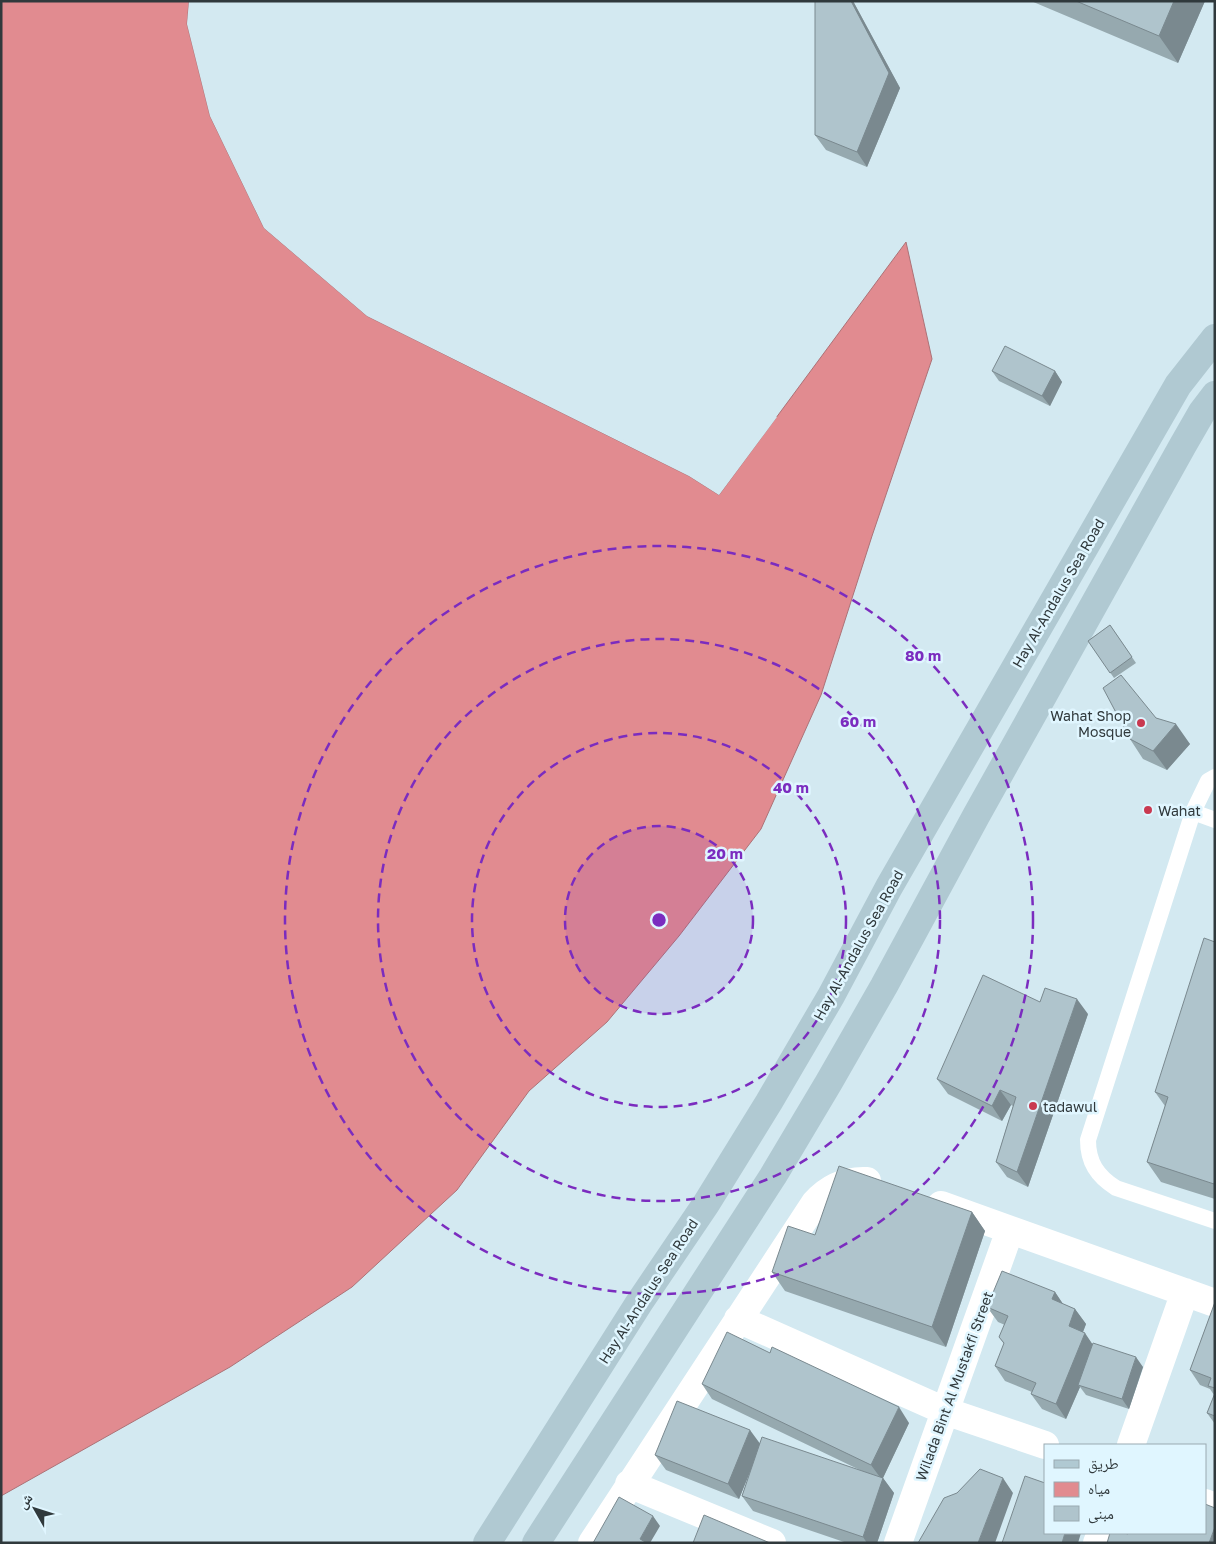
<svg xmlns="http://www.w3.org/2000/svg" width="1216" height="1544" font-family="'Golos Text','Noto Naskh Arabic',sans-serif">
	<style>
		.water { fill: #e18b90; stroke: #ac7277 }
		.pier { fill: #d3e9f1 }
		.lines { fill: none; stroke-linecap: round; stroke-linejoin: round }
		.lane { stroke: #fff; stroke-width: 16 }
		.street { stroke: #fff; stroke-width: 28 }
		.secondary { stroke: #b0c9d2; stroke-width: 28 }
		.wall { fill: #96a9af }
		.shaded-wall { fill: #7a898f }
		.building { fill: #afc4cc; stroke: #7a898f }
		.ring { fill: none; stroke: #7b2cbf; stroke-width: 2.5; stroke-dasharray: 9 6 }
		.poi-dot { fill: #c93950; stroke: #e0f6ff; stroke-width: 2 }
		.labels { text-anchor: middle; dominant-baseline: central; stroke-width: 5; stroke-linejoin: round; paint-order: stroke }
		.street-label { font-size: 14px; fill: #30393c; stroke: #e0f6ff }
		.poi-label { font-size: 14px; fill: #30393c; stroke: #e0f6ff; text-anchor: start }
		.centre { fill: #7b2cbf; stroke: #e0f6ff; stroke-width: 2.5 }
		.ring-label { font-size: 15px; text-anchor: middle; font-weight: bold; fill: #7b2cbf; stroke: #e0f6ff; stroke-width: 5; stroke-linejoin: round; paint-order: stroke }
	</style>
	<rect width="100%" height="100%" fill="#d3e9f1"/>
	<!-- water -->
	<path class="water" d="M1,1H189L187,24L210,116L264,228L367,316L689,476L719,495L906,242L932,359L872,536L821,695L761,829L679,936L607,1022L529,1091L457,1190L352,1287L230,1367L1,1496Z"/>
	<!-- pier -->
	<path class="pier" d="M189,1H191L189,24L213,115L266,226L369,314L690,473L718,491L775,416L777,417L719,495L689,476L367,316L264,228L210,116L187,24Z"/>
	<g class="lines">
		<!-- lane -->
		<path class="lane" d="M1193,812L1208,781L1215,777
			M1215,820L1193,812L1088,1140C1088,1162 1097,1176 1116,1188L1215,1221"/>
		<!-- street -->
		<path class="street" d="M941,1205L1215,1303
			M738,1319L945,1411L1045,1445
			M1131,1445L1185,1292
			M629,1484L772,1543
			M1205,1503L1215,1507
			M592,1543L815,1203C829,1187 845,1180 867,1181
			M898,1543L1010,1230
			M1097,1543L1101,1533"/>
		<!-- secondary -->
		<path class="secondary" d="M487,1543L639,1303L706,1204L769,1102L831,996L889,887L1178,385L1215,338
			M536,1543L773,1176L829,1082L884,986L976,816L1183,445L1202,412L1215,395"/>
	</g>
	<!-- wall -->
	<path class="wall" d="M815,1H853L900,88L867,167L826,150L815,135Z
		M1031,1H1205L1178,63Z
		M992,371H1055L1062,382L1050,406L999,381Z
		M1110,625L1136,663L1114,678L1088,641Z
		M1156,718L1190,744L1167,770L1143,759L1130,739Z
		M1215,942V1199L1161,1182L1147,1162L1165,1106L1155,1092Z
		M1088,1014L1028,1187L1007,1177L996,1162L1013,1106L1011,1105L1002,1121L948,1094L937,1079Z
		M972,1212L985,1231L946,1347L785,1291L772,1272L815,1235Z
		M1055,1292L1063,1304L1075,1309L1086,1324L1083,1332L1092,1344L1143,1367L1129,1409L1086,1395L1080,1387L1066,1419L1042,1409L1031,1394L1032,1392L1005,1381L995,1366L1004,1344L999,1337L1005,1325L998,1322L987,1307Z
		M1215,1302V1424L1207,1413L1214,1395L1210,1389L1200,1385L1190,1370Z
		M702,1384L909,1423L883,1478L894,1493L877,1543H847L753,1511L742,1496L753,1464L739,1499L666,1470L655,1455L760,1443L864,1472L712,1399Z"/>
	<!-- shaded-wall -->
	<path class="shaded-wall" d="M851,1H853L900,88L867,167L857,152Z
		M1174,1H1205L1178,63L1159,36Z
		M1055,371L1062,382L1050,406L1042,396Z
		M1176,724L1190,744L1167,770L1153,751Z
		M1077,999L1088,1014L1028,1187L1017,1172Z
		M1000,1090L1011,1105L1002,1121L992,1106Z
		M972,1212L985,1231L946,1347L932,1327Z
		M1055,1292L1065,1307L1052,1299Z
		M1075,1309L1086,1324L1079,1342L1069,1326Z
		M1085,1333L1095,1348L1078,1385L1080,1387L1066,1419L1056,1404Z
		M1136,1357L1143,1367L1129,1409L1122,1399Z
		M899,1407L909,1423L882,1480L871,1465Z
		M750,1430L761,1445L739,1499L728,1484Z
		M883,1478L894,1493L877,1543H867L863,1537Z
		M1003,1478L1013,1493L995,1543H978Z
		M653,1516L660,1526L650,1543H642L640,1539Z
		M1215,1527V1543H1209Z
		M1065,1533H1081L1078,1543H1062Z"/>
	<!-- building -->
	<path class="building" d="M815,1H851L889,73L857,152L815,135Z
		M1076,1H1174L1159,36Z
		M1005,346L1055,371L1042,396L992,371Z
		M1110,625L1132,657L1110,673L1088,641Z
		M1121,675L1156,718L1176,724L1153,751L1130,739L1103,688Z
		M1204,938L1215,942V1180L1214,1184L1147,1162L1168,1097L1155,1092Z
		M983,975L1040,1002L1045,988L1077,999L1017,1172L996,1162L1016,1097L1000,1090L992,1106L937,1079Z
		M839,1166L972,1212L932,1327L772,1272L788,1226L815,1235Z
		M1002,1271L1055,1292L1052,1299L1075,1309L1069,1326L1085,1333L1056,1404L1031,1394L1036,1383L995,1366L1004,1343L999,1337L1008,1316L987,1307Z
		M1215,1302V1388L1208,1386L1211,1378L1190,1370Z
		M727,1332L770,1353L772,1347L899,1407L871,1465L702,1384Z
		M1093,1343L1136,1357L1122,1399L1078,1385Z
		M1215,1393V1416L1207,1413Z
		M677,1401L750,1430L728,1484L655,1455Z
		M762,1437L883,1478L863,1537L742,1496Z
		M980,1469L1003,1478L978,1543H918L944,1498L957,1493Z
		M1025,1476L1045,1483V1533H1065L1062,1543H1002Z
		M619,1497L653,1516L640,1539L647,1543H593Z
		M1205,1504L1215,1508V1527L1209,1543H1107L1110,1533H1124L1128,1534V1533H1205Z
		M704,1515L770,1543H693Z"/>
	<!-- distance rings -->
	<circle cx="659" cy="920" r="94" fill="#7b2cbf" fill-opacity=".12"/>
	<g class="ring">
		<circle cx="659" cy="920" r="94"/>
		<circle cx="659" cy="920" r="187"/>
		<circle cx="659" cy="920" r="281"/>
		<circle cx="659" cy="920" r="374"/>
	</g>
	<!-- markers -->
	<g class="poi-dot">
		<circle cx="1141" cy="723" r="5"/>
		<circle cx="1148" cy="810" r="5"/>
		<circle cx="1033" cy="1106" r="5"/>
	</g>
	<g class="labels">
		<!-- street labels -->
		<g class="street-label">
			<text transform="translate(1058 593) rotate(-60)">Hay Al-Andalus Sea Road</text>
			<text transform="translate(858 945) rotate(-61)">Hay Al-Andalus Sea Road</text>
			<text transform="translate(648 1291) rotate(-57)">Hay Al-Andalus Sea Road</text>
			<text transform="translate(954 1386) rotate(-70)">Wilada Bint Al Mustakfi Street</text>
		</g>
		<!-- poi labels -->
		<g class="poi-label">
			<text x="1131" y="715" text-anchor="end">Wahat Shop<tspan x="1131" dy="16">Mosque</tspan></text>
			<text x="1158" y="810">Wahat</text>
			<text x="1043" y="1106">tadawul</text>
		</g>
	</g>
	<circle cx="659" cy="920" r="8" class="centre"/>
	<g class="ring-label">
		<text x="923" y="661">80 m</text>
		<text x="858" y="727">60 m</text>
		<text x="791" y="793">40 m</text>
		<text x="725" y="859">20 m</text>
	</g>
	<!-- border -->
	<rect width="1216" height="1544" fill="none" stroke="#30393c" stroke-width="5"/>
	<!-- legend -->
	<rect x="1044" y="1444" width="162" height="90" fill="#e0f6ff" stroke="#9aaab1"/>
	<rect x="1054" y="1460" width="25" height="8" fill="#b0c9d2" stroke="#9aaab1"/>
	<text x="1088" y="1469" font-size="15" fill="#30393c">طريق</text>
	<rect x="1054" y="1482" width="25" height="15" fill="#e18b90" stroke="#9aaab1"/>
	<text x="1088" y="1494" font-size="15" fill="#30393c">مياه</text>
	<rect x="1054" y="1506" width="25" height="15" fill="#afc4cc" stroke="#9aaab1"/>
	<text x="1088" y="1519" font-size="15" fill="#30393c">مبنى</text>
	<!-- north arrow -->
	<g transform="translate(35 1509) rotate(309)" stroke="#e0f6ff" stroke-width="4" paint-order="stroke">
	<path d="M0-4L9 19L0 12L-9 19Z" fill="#30393c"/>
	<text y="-8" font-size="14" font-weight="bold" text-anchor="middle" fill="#30393c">ش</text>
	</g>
</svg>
